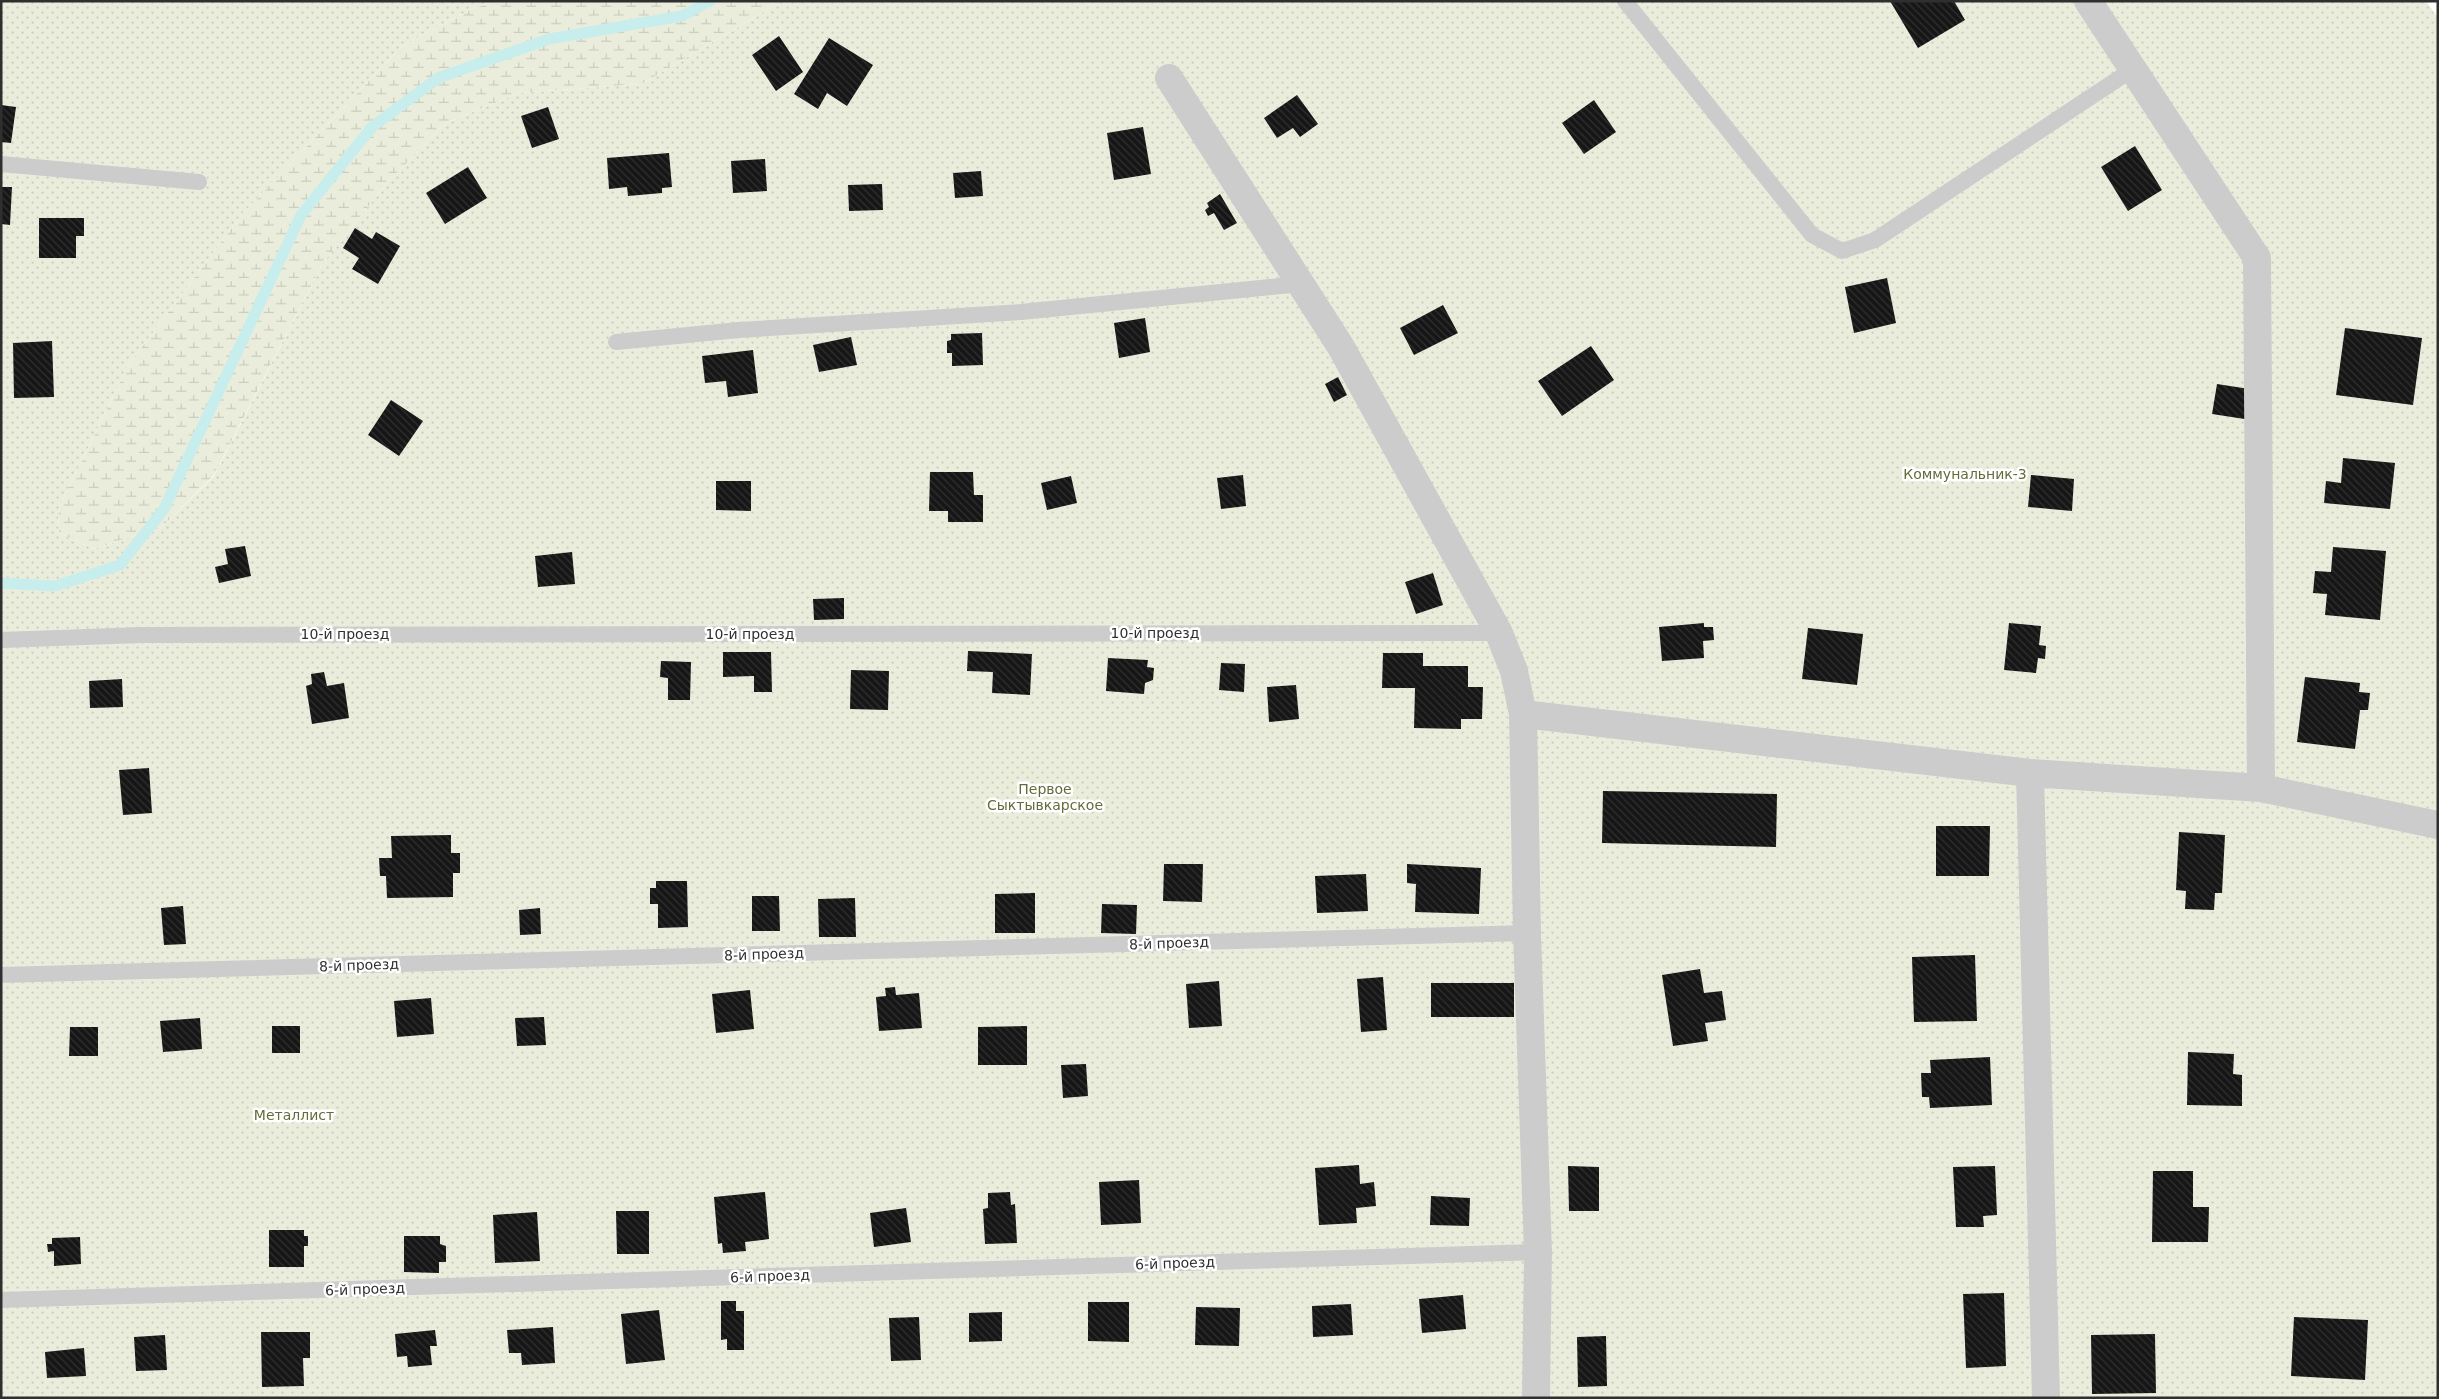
<svg xmlns="http://www.w3.org/2000/svg" width="2439" height="1399" font-family="'DejaVu Sans',sans-serif">
	<style>
		.wetland { fill: url(#wetland-marsh) }
		.garden { fill: url(#garden-dots) }
		.lines { fill: none; stroke-linecap: round; stroke-linejoin: round }
		.stream { stroke: #c7eded; stroke-width: 11 }
		.building { fill: url(#building-back-hatch) }
		.service { stroke: #ccc; stroke-width: 16 }
		.minor { stroke: #ccc; stroke-width: 28 }
		.labels { text-anchor: middle; dominant-baseline: central; stroke-width: 5; stroke-linejoin: round; paint-order: stroke }
		.park-label { font-size: 14px; fill: #646c3a; stroke: #fff }
		.street-label { font-size: 14px; fill: #2f2f2f; stroke: #fff }
	</style>
	<defs>
		<pattern id="wetland-marsh" width="20" height="14" patternUnits="userSpaceOnUse" patternTransform="scale(1.25)"><rect width="20" height="14" fill="#ebeddc"/><path d="M1 5h8M5 5V1M11 12h8M15 12V8" fill="none" stroke="#caccbd"/></pattern>
		<pattern id="garden-dots" width="8" height="8" patternUnits="userSpaceOnUse" patternTransform="scale(1.25)"><rect width="8" height="8" fill="#ebeddc"/><path d="M2 2h.1M6 6h.1" fill="none" stroke="#caccbd" stroke-width="1.8" stroke-linecap="round"/></pattern>
		<pattern id="building-back-hatch" width="6" height="6" patternUnits="userSpaceOnUse" patternTransform="scale(1.25)"><rect width="6" height="6" fill="#161616"/><path d="M-1 5l2 2M0 0l6 6M5-1l2 2" fill="none" stroke="#303030"/></pattern>
	</defs>
	<rect width="100%" height="100%" fill="#fff"/>
	<!-- wetland -->
	<path class="wetland" d="M497,1H790L772,7L642,84L519,93L446,123L387,183L323,263L214,475L162,527L94,549L59,533L58,510L127,367L242,214L403,45L474,8Z"/>
	<!-- garden -->
	<path class="garden" d="M1,1H497L474,8L403,45L242,214L127,367L58,510L59,533L94,549L162,527L214,476L323,263L387,183L446,123L519,93L642,84L772,7L790,1H2426L2438,18V1398H1Z"/>
	<g class="lines">
		<!-- stream -->
		<path class="stream" d="M1,583L55,586L120,565L164,509L301,215L372,127L438,78L549,39L682,16L710,1"/>
	</g>
	<!-- building -->
	<path class="building" d="M1890,1H1954L1965,20L1918,48Z
		M779,36L803,72L776,91L752,55Z
		M829,38L873,65L847,106L827,93L818,109L794,94Z
		M1297,95L1318,124L1300,137L1293,128L1277,138L1264,118Z
		M1594,100L1616,132L1584,154L1562,123Z
		M1,105L16,107L11,143L1,142Z
		M548,107L559,139L532,148L521,116Z
		M1143,127L1151,174L1114,180L1107,133Z
		M2135,146L2162,190L2128,211L2101,167Z
		M669,153L672,187L662,188V193L628,196L627,187L609,189L607,158Z
		M765,159L767,191L733,193L731,161Z
		M468,167L487,198L445,224L426,193Z
		M981,171L983,196L955,198L953,173Z
		M882,184L883,210L849,211L848,185Z
		M1,187H12L10,225L1,224Z
		M1220,194L1237,223L1224,230L1214,213L1208,216L1205,210L1209,207L1207,203Z
		M39,218H84V236H76V258H39Z
		M355,228L372,239L376,232L400,246L378,284L352,269L359,258L343,248Z
		M1887,278L1896,323L1854,333L1845,287Z
		M1443,305L1458,333L1414,355L1400,328Z
		M1145,318L1150,352L1119,358L1114,323Z
		M2345,328L2422,338L2413,405L2336,395Z
		M982,333L983,365L952,366V353H947V341L951,340V334Z
		M851,337L857,365L819,372L813,345Z
		M52,341L54,397L14,398L13,343Z
		M1591,346L1614,380L1562,416L1538,381Z
		M753,350L758,393L728,397L726,381L705,383L702,356Z
		M1338,377L1347,395L1334,402L1325,384Z
		M2217,384L2256,390L2251,420L2212,414Z
		M391,400L423,421L399,456L368,435Z
		M2343,458L2395,463L2390,509L2324,503L2326,481L2341,483Z
		M930,472H973L974,495H983V522H948V511H929Z
		M1243,475L1246,506L1221,509L1217,478Z
		M2031,475L2074,479L2072,511L2028,507Z
		M1071,476L1077,503L1047,510L1041,483Z
		M716,481H751V511L716,510Z
		M245,546L251,576L219,583L215,567L228,564L225,549Z
		M2333,547L2386,551L2380,620L2325,615L2327,594L2313,593L2315,571L2331,572Z
		M572,552L575,584L538,587L535,556Z
		M1433,573L1443,605L1416,614L1405,582Z
		M844,598V619L814,620L813,599Z
		M1704,623V627H1713L1714,640L1703,641L1704,658L1662,661L1659,627Z
		M2009,623L2041,626L2039,645L2046,646L2045,659L2038,658L2036,673L2004,670Z
		M1808,628L1863,634L1857,685L1802,679Z
		M968,651L1032,654L1030,695L992,693L993,672L967,671Z
		M723,652H771L772,692H754V676L723,677Z
		M1383,653H1423V666H1468V687H1483L1482,719H1461V729L1414,728L1415,688H1382Z
		M1108,658L1148,660L1147,667L1154,668L1153,680L1145,683L1144,694L1106,691Z
		M661,661L691,662L690,700H668V678L660,677Z
		M1221,663L1245,664L1244,692L1219,690Z
		M851,670L889,671L888,710L850,709Z
		M324,672L327,686L344,683L349,718L312,724L306,686L312,684L311,674Z
		M2305,677L2360,683L2359,692L2370,693L2368,710H2360L2355,749L2297,742Z
		M122,679L123,707L90,708L89,681Z
		M1296,685L1299,719L1269,722L1267,687Z
		M149,768L152,813L123,815L119,770Z
		M1603,791L1777,794L1776,847L1602,843Z
		M1936,826H1990L1989,876H1936Z
		M2179,832L2225,835L2222,893H2215L2214,910L2185,909L2186,891L2176,890Z
		M451,835V853H460V873H453V897L387,898L386,876H380L379,858H392L391,836Z
		M1164,864H1203L1202,902L1163,901Z
		M1407,864L1481,868L1479,914L1415,912L1416,884L1407,883Z
		M1366,874L1368,911L1317,913L1315,876Z
		M656,881H687L688,927L658,928V904H650V888H656Z
		M1035,893V933H995V894Z
		M752,896H779L780,931H752Z
		M855,898L856,937H819L818,899Z
		M1102,904L1137,905L1136,934L1101,933Z
		M183,906L186,944L164,945L161,908Z
		M540,908L541,934L520,935L519,910Z
		M1975,955L1977,1021L1914,1022L1912,957Z
		M1700,969L1704,993L1722,991L1726,1020L1705,1023L1708,1041L1673,1046L1662,975Z
		M1383,977L1387,1030L1361,1032L1357,979Z
		M1219,981L1222,1026L1189,1028L1186,984Z
		M1431,983H1514V1017H1431Z
		M895,987L896,995L919,993L922,1028L879,1031L876,997L886,996L885,988Z
		M750,990L754,1029L716,1033L712,994Z
		M431,998L434,1034L397,1037L394,1001Z
		M544,1017L546,1045L517,1046L515,1018Z
		M200,1018L202,1049L163,1052L160,1021Z
		M272,1026H300V1053H272Z
		M1027,1026V1065H978V1027Z
		M70,1027H98V1056H69Z
		M2188,1052L2234,1054L2233,1074L2242,1075V1106L2187,1105Z
		M1990,1057L1992,1105L1930,1108L1929,1097H1922L1921,1073H1931L1930,1060Z
		M1086,1064L1088,1096L1063,1098L1061,1065Z
		M1359,1165L1360,1184L1374,1182L1376,1206L1356,1208L1357,1223L1319,1225L1315,1168Z
		M1568,1166L1599,1167V1211H1569Z
		M1995,1166L1997,1215L1983,1216L1984,1227H1956L1953,1167Z
		M2153,1171H2193V1207H2209L2208,1242H2152Z
		M1139,1180L1141,1223L1101,1225L1099,1182Z
		M765,1192L769,1239L745,1242L746,1251L723,1253L722,1243L718,1244L714,1197Z
		M1010,1192L1011,1205L1015,1204L1017,1243L985,1244L983,1209L988,1208V1193Z
		M1431,1196L1470,1198L1469,1226L1430,1225Z
		M906,1208L911,1242L874,1247L870,1213Z
		M616,1211H649V1254H617Z
		M537,1212L540,1261L495,1263L493,1215Z
		M269,1230H304V1236H308V1246H304V1267H269Z
		M404,1236H440V1244L446,1246V1262H439V1273L404,1272Z
		M80,1237L81,1264L54,1266V1251L48,1252L47,1244H52V1238Z
		M2004,1293L2006,1366L1966,1368L1963,1294Z
		M1463,1295L1466,1329L1422,1333L1419,1299Z
		M721,1301H736V1311H744V1350H727V1339L721,1340Z
		M1088,1302H1129V1342L1088,1341Z
		M1351,1304L1353,1335L1313,1337L1312,1306Z
		M1196,1307L1240,1308L1239,1346L1195,1345Z
		M659,1310L665,1360L626,1364L621,1314Z
		M1002,1312V1341L969,1342V1313Z
		M919,1317L921,1360L891,1361L889,1318Z
		M2294,1317L2368,1320L2365,1380L2291,1376Z
		M553,1327L555,1363L522,1365L521,1353H509L507,1330Z
		M435,1330L437,1346H430L432,1365L408,1367L407,1356L397,1357L395,1334Z
		M261,1332H310V1358H303L304,1386L262,1387Z
		M2155,1334L2156,1393L2092,1394L2091,1335Z
		M165,1335L167,1370L136,1371L134,1337Z
		M1606,1336L1607,1386L1578,1387L1577,1337Z
		M84,1348L86,1376L47,1378L45,1352Z"/>
	<g class="lines">
		<!-- service -->
		<path class="service" d="M1625,1L1812,235L1842,251L1875,240L2133,69
			M1,164L199,182
			M616,342L739,330L1021,312L1301,284
			M1,640L142,635L1499,633
			M1,975L1527,933
			M1,1300L1538,1252"/>
		<!-- minor -->
		<path class="minor" d="M2088,1L2257,258L2261,788
			M1169,78L1341,347L1499,633L1514,671L1523,714L1527,933L1538,1252L1536,1398
			M1523,714L2030,773L2261,788L2438,825
			M2030,773L2046,1398"/>
	</g>
	<g class="labels">
		<!-- park labels -->
		<g class="park-label">
			<text x="1965" y="474">Коммунальник-3</text>
			<text x="1045" y="789">Первое<tspan x="1045" dy="16">Сыктывкарское</tspan></text>
			<text x="294" y="1115">Металлист</text>
		</g>
		<!-- street labels -->
		<g class="street-label">
			<text x="1155" y="633">10-й проезд</text>
			<text x="345" y="634">10-й проезд</text>
			<text x="750" y="634">10-й проезд</text>
			<text transform="translate(1169 943) rotate(-2)">8-й проезд</text>
			<text transform="translate(764 954) rotate(-2)">8-й проезд</text>
			<text transform="translate(359 965) rotate(-2)">8-й проезд</text>
			<text transform="translate(1175 1263) rotate(-2)">6-й проезд</text>
			<text transform="translate(770 1276) rotate(-2)">6-й проезд</text>
			<text transform="translate(365 1289) rotate(-2)">6-й проезд</text>
		</g>
	</g>
	<!-- border -->
	<rect width="2439" height="1399" fill="none" stroke="#2f2f2f" stroke-width="5"/>
</svg>
